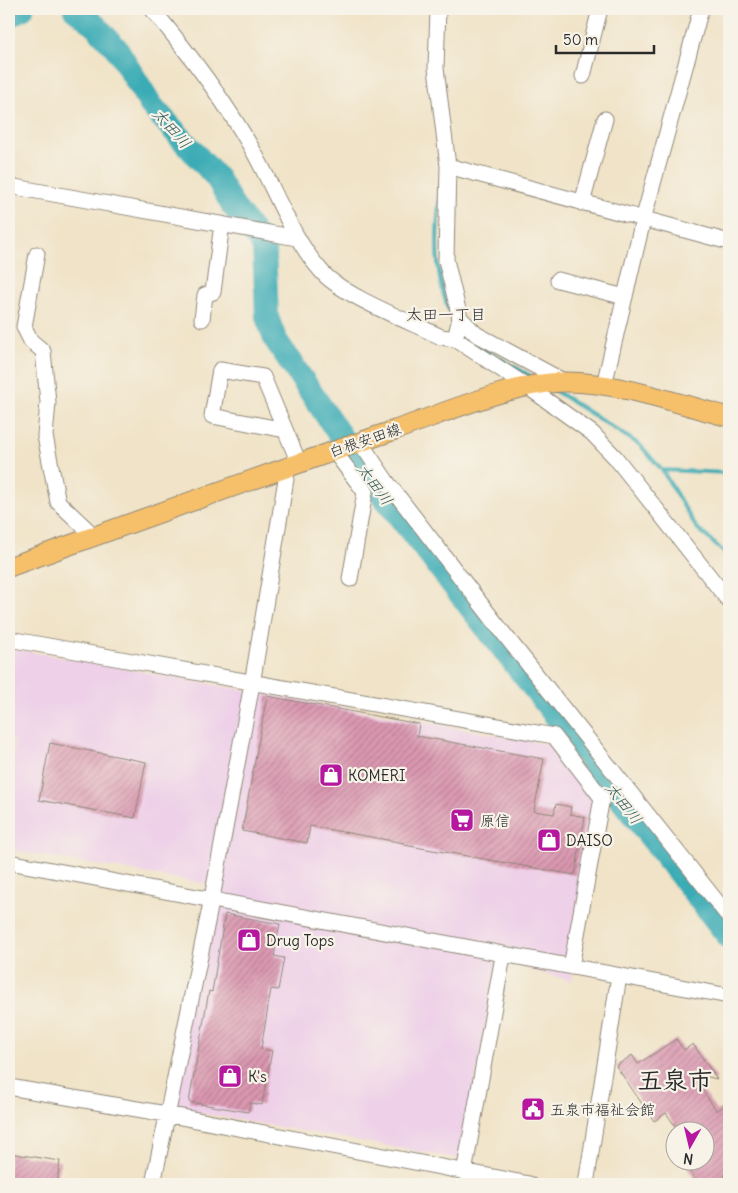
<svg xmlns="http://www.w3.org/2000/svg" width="738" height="1193" font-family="Delius,'Klee One',sans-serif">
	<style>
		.built { fill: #eed0e8 }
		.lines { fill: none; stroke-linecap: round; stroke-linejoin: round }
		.stream { stroke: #3bacb5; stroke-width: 4 }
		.river { stroke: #3bacb5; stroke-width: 24 }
		.building { fill: url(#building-hatch) }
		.minor-casing { stroke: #8e8779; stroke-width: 17 }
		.major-casing { stroke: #8e8779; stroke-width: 21 }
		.minor { stroke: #fff; stroke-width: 15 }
		.major { stroke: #f6c06b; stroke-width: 19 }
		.labels { text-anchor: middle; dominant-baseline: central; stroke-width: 4.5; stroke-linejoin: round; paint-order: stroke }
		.street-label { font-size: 15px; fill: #2b2b2b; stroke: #f7f3e8 }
		.poi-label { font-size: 15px; fill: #2b2b2b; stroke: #f7f3e8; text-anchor: start }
		.water-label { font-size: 16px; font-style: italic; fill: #31585b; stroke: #f7f3e8 }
		.neighbourhood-label { font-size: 16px; fill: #2b2b2b; stroke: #f7f3e8 }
		.town-label { font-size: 25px; font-weight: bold; fill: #2b2b2b; stroke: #f7f3e8 }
	</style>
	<defs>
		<pattern id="building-hatch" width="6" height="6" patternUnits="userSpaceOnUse" patternTransform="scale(1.25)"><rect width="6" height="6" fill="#db98b1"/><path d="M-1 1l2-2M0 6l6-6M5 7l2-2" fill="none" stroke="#b27c90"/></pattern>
	</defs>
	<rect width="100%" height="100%" fill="#f7f3e8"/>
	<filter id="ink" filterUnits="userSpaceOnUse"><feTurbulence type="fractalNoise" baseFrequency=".02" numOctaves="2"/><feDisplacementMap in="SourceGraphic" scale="10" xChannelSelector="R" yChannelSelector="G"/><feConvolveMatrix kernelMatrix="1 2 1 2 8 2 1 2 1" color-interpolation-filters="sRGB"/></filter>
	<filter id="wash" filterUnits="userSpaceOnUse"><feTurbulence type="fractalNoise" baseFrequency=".0096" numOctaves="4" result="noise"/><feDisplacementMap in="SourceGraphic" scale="20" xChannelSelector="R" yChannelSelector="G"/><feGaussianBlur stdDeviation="1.12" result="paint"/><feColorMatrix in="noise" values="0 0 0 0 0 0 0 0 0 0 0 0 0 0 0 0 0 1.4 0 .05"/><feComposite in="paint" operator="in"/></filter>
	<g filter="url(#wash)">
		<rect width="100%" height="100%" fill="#f0e3c7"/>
		<!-- built -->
		<path class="built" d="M9,648L557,746L599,797L572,981L497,961L461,1159L166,1107L208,884L9,850V777L15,741L9,740Z"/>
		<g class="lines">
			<!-- stream -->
			<path class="stream" d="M429,66L431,86
				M440,192C436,233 433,280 453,318
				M461,332L473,343
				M483,349L536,379
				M554,390L640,445L662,470L696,527L729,557
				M662,470L729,473"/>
			<!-- river -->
			<path class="river" d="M75,9L96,26L117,49L151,105L217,178L233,206L264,246L267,317L275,339L366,474L729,937
				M9,16L22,9"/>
		</g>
		<g id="blocks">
			<!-- building -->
			<path class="building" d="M267,696L419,724L417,736L544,759L534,811L554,814L556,804L571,807L570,814L585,817L575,875L404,845V843L310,826L307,843L242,831Z
				M50,743L146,762L135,818L39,800Z
				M225,914L280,924L274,956L284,958L278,990L271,989L261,1049L272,1051L262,1105L250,1103L248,1112L189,1102L209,991L212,992Z
				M676,1039L684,1050L693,1044L717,1079L690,1073L717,1111L729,1103V1150L723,1184H698L682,1160H706V1130H678L666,1113L654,1121L616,1066L632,1055L638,1064Z
				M9,1153L60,1161L57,1184H9Z"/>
		</g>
	</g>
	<g filter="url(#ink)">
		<use href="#blocks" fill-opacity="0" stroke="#8e8779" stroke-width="1"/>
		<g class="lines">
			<!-- minor casing -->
			<g class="minor-casing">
				<path id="minor" d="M152,9C188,52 223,98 251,147C275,188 290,236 322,272C343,296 411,322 441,337L455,339L528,387L592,433L615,457L729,601
					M438,9L436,68L448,166L446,260L460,318L455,339
					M583,76L600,9
					M448,166L729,242
					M9,186L297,238
					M582,203L605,119
					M37,254L24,327L31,341L43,351L48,402L45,436L58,502L95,537
					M558,280L625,297
					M460,318L476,334L565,382
					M202,319L205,295L213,292L222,224
					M604,385L643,220L701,9
					M285,430L212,416L220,370L263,377L299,463
					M360,442L387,482L504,634L729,917
					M334,451L365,492L350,579
					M9,639L554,736L602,798L571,967
					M9,862L729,996
					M9,1087L166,1114L529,1184
					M464,1173L503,956
					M153,1184L212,898L252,684L288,467
					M586,1184L619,976"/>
			</g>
			<!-- major casing -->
			<g class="major-casing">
				<path id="major" d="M9,567C137,521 266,474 395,430C445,413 514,382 566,382C619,382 678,404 729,417"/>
			</g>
			<!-- minor -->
			<use href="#minor" class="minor"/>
			<!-- major -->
			<use href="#major" class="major"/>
		</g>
	</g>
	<!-- icons -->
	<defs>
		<g id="shop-square" transform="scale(1.25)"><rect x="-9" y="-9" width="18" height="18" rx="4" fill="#b5179e" stroke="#f7f3e8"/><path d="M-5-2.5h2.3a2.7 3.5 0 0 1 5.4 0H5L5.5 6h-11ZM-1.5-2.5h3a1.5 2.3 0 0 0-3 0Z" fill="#fff"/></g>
		<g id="supermarket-square" transform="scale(1.25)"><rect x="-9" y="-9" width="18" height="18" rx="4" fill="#b5179e" stroke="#f7f3e8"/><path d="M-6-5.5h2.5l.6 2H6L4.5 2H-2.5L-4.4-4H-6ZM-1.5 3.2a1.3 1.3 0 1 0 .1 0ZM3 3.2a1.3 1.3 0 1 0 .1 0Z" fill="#fff"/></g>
		<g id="civic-square" transform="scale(1.25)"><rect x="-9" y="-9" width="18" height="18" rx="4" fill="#b5179e" stroke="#f7f3e8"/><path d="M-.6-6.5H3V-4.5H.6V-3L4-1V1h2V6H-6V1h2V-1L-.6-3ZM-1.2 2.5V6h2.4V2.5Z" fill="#fff"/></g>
	</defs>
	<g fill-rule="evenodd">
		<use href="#shop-square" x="331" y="775"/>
		<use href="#supermarket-square" x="462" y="820"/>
		<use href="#shop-square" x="549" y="840"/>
		<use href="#shop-square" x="249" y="940"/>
		<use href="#shop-square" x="230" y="1076"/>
		<use href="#civic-square" x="533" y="1109"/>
	</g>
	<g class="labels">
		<!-- street labels -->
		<g class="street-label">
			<text transform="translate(365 440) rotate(-19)">白根安田線</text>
		</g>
		<!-- poi labels -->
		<g class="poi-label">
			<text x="348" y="775">KOMERI</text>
			<text x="480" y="820">原信</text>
			<text x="566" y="840">DAISO</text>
			<text x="266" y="940">Drug Tops</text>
			<text x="248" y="1076">K's</text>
			<text x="550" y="1109">五泉市福祉会館</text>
		</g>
		<!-- water labels -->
		<g class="water-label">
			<text transform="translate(172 128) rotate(48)">太田川</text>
			<text transform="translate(375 484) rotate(53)">太田川</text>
			<text transform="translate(624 803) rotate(52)">太田川</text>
		</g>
		<!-- neighbourhood labels -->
		<g class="neighbourhood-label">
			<text x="446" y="314">太田一丁目</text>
		</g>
		<!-- town labels -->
		<g class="town-label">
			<text x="675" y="1080">五泉市</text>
		</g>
	</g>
	<!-- margin -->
	<rect width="738" height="1193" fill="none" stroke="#f7f3e8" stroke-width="30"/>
	<!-- north arrow -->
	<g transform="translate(690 1146) rotate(188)"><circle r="24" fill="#f7f3e8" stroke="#a5a39c"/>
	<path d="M0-4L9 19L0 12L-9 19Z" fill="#b5179e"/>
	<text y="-8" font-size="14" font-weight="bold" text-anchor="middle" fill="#2b2b2b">N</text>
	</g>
	<!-- scale -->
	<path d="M556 45v8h98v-8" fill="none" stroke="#2b2b2b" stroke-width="2.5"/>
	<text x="563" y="45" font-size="15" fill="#2b2b2b" stroke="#f7f3e8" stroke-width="4" paint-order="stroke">50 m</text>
</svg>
